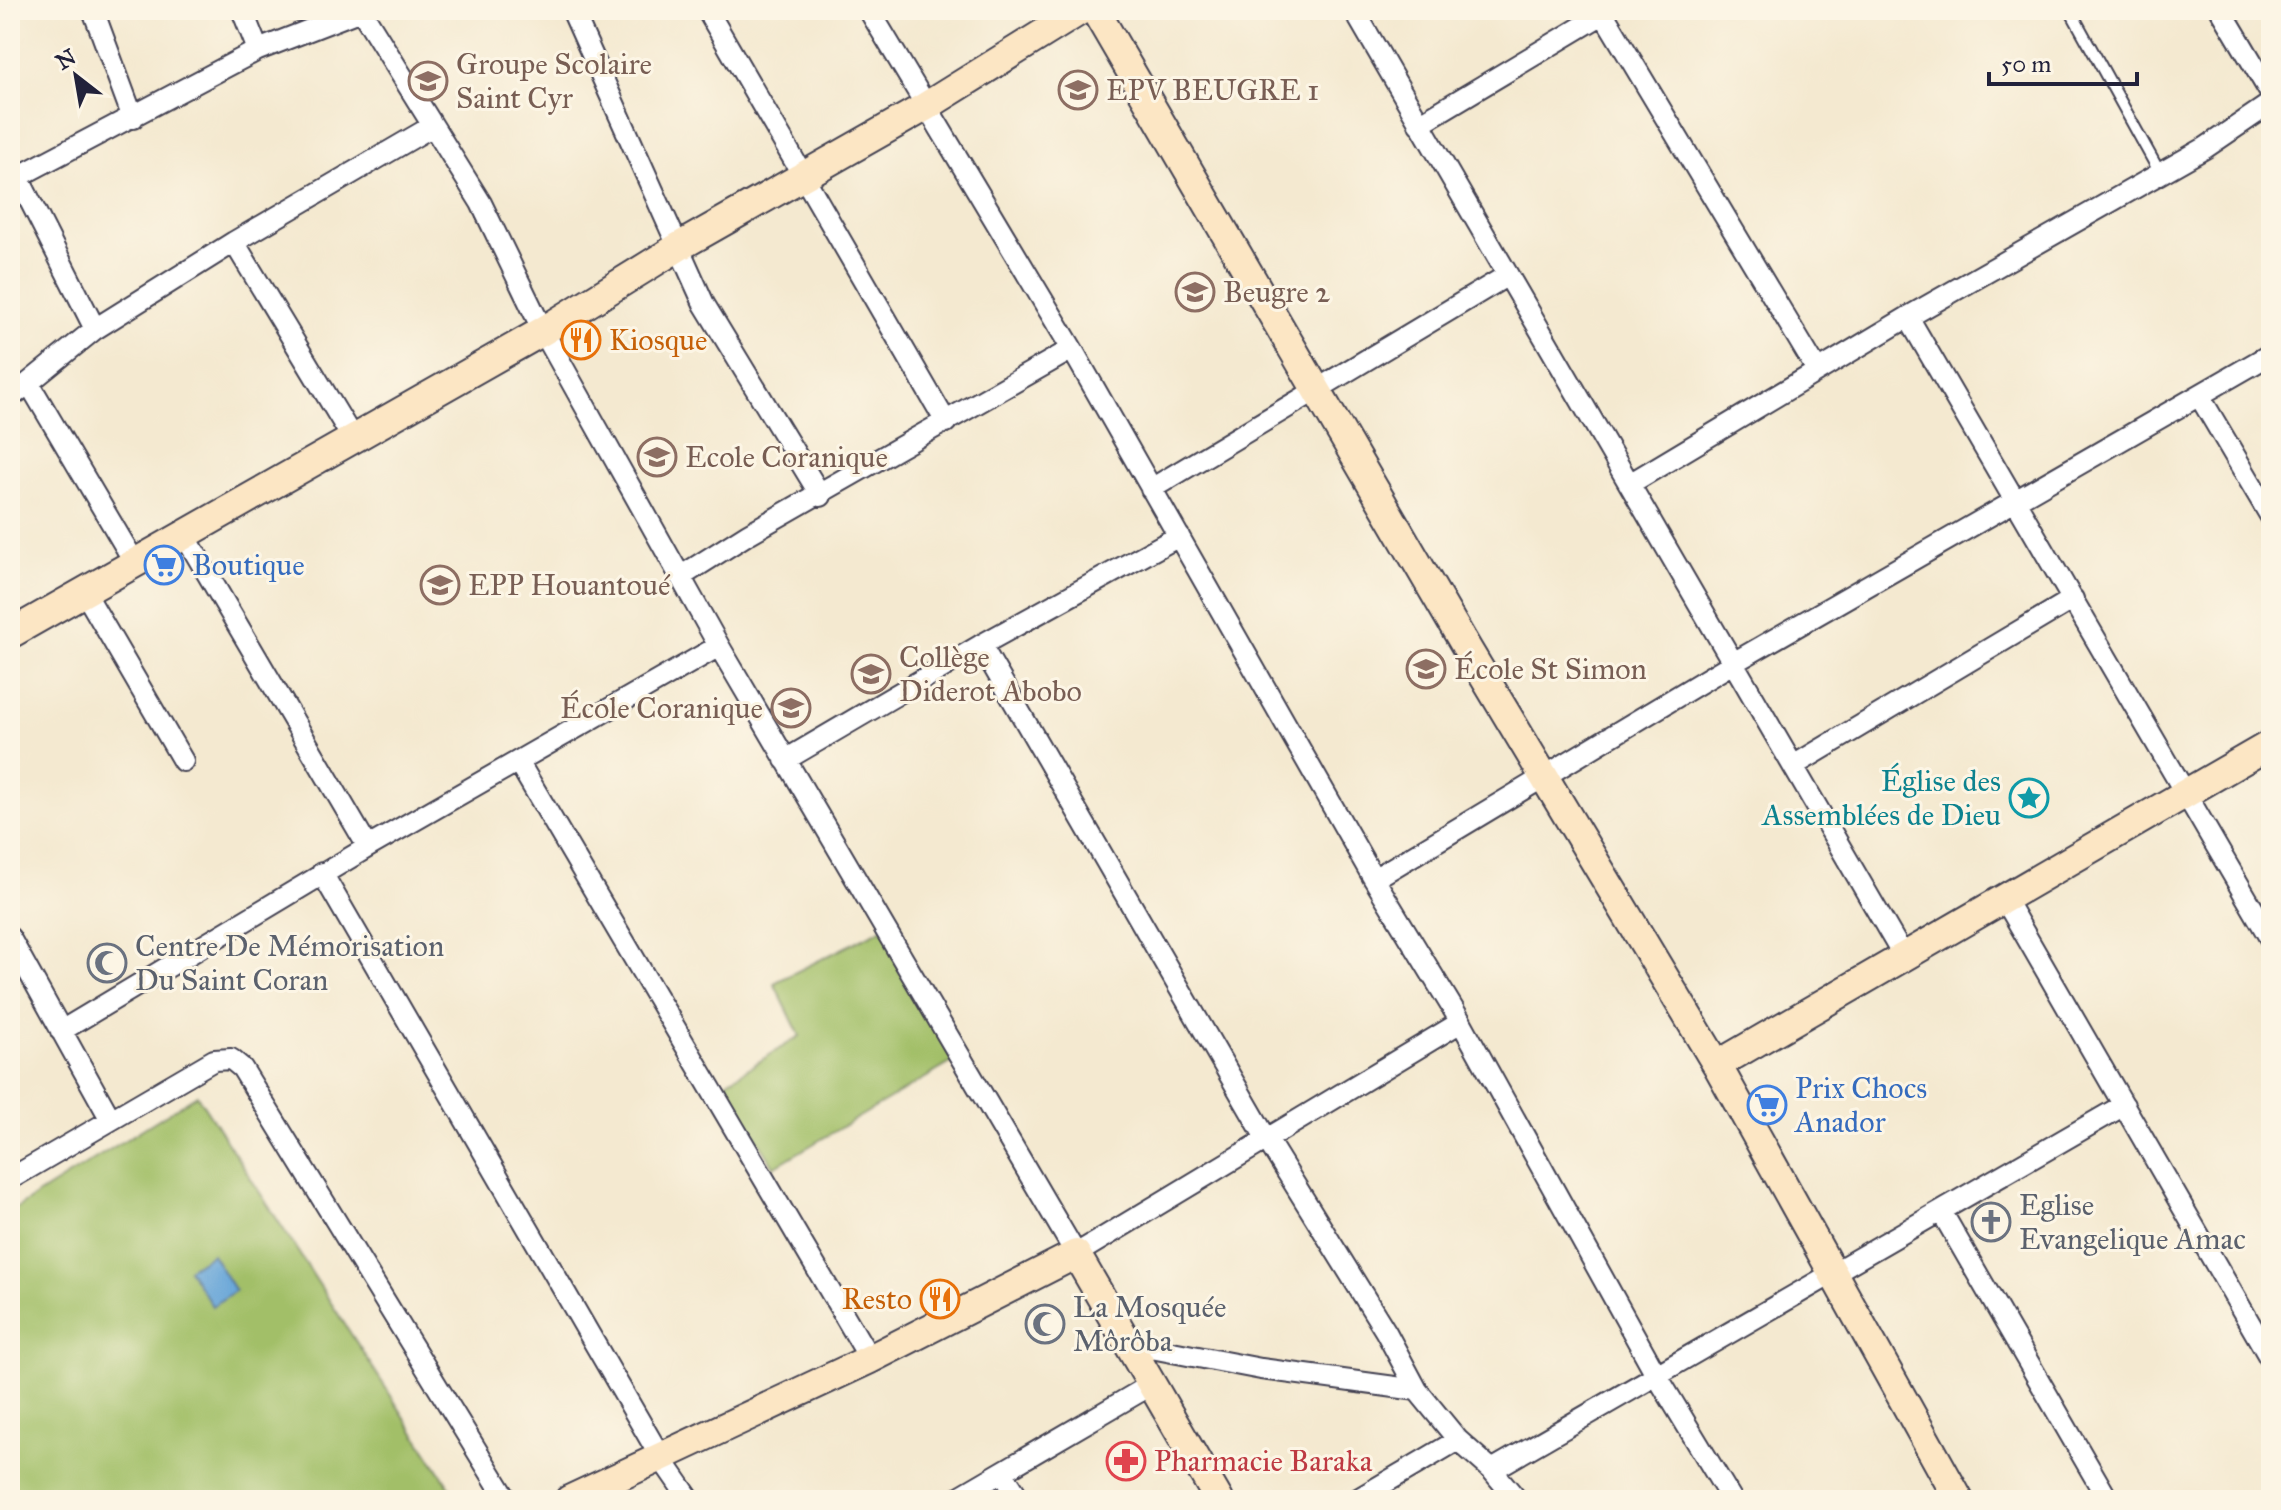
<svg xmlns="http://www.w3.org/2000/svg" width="2281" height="1510" font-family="'IM FELL Great Primer',serif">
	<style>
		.green { fill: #a2bf67; stroke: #627051; stroke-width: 2 }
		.water { fill: #65a4d8; stroke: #44638a; stroke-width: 2 }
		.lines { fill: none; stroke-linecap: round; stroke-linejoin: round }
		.lane-casing { stroke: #424051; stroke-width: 14 }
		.street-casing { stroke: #424051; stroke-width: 24 }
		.secondary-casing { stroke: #424051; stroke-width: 32 }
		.lane { stroke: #fff; stroke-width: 10 }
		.street { stroke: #fff; stroke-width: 20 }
		.secondary { stroke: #fce6c4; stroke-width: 28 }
		.labels { text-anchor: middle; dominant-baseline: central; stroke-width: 6; stroke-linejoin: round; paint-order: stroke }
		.education-label { font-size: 30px; fill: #785e54; stroke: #fcf5e5; text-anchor: start }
		.food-label { font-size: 30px; fill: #c56008; stroke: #fcf5e5; text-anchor: start }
		.shop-label { font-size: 30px; fill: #366cbe; stroke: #fcf5e5; text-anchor: start }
		.culture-label { font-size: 30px; fill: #0d838f; stroke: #fcf5e5; text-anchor: end }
		.worship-label { font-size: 30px; fill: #5b616d; stroke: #fcf5e5; text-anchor: start }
		.health-label { font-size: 30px; fill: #be3a42; stroke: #fcf5e5; text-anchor: start }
	</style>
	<rect width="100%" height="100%" fill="#fcf5e5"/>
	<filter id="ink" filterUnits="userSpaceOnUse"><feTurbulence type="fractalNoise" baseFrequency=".0125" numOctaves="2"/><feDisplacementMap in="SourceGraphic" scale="16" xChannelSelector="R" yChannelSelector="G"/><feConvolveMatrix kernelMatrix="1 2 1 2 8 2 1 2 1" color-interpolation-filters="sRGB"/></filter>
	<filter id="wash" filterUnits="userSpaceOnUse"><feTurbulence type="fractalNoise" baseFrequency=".006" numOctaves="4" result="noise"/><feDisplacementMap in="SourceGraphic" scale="32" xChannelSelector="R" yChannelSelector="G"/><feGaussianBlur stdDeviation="1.8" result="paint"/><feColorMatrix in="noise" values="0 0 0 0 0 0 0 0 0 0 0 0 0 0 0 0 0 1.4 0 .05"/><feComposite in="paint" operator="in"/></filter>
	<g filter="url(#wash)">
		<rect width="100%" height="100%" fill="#f4e9d0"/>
		<!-- green -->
		<path class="green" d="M883,928L961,1057L774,1167L725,1083L800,1036L774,983Z
			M197,1095L458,1500H10V1212Z"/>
		<!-- water -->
		<path class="water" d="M212,1254L235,1291L212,1306L188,1269Z"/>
	</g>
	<g filter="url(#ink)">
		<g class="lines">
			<!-- lane casing -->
			<g class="lane-casing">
				<path id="lane" d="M2070,10L2160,173"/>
			</g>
			<!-- street casing -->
			<g class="street-casing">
				<path id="street" d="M93,10L133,118
					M242,10L258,50
					M572,10L704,304L821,496
					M707,10L946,422
					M869,10L1072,349L1374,879L1461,1022L1657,1376L1732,1500
					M1354,10L1904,957
					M1601,10L1817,370
					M2221,10L2271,94
					M1419,124L1603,14
					M18,177L95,329
					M10,181L258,50L361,10L481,203L543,331L719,646L1076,1254L1461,1022
					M234,242L353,439
					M1908,317L2271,940
					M30,385L135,563
					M2200,397L2271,517
					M10,398L95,329L234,242L431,127
					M1631,483L1908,317L2205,148L2271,103
					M1151,489L1508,275
					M184,534L368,847
					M680,577L748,534L1072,349
					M84,591L183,761
					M981,645L1266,1138L1386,1332L1417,1390L1458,1440L1492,1470L1517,1500
					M785,760L981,645L1179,536
					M519,763L870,1359
					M1793,766L2073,599
					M322,873L661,1458L690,1500
					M1374,879L1733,663L2271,354
					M2004,898L2271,1360
					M10,938L111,1120
					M61,1031L368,847L719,646
					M10,1179L214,1060L231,1059L242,1068L507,1500
					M1941,1211L2108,1500
					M1125,1343L1261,1369L1417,1390
					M1492,1470L2124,1105
					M1002,1472L1020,1500
					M954,1500L1149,1386
					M1356,1500L1458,1440"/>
			</g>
			<!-- secondary casing -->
			<g class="secondary-casing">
				<path id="secondary" d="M1095,10L1468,650L1717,1065L1959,1500
					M10,634L543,331L680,246L925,107L1081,10
					M1717,1065L2271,744
					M569,1500L870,1359L1076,1254L1219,1500"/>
			</g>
			<!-- lane -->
			<use href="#lane" class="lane"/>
			<!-- street -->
			<use href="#street" class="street"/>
			<!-- secondary -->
			<use href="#secondary" class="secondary"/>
		</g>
	</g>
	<!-- icons -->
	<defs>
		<g id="school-ring" transform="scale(2)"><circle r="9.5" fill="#fcf5e5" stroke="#8d6e63" stroke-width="1.5"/><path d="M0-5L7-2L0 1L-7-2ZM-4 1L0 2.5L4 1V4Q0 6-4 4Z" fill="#8d6e63"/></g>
		<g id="restaurant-ring" transform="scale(2)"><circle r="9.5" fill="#fcf5e5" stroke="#e8710a" stroke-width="1.5"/><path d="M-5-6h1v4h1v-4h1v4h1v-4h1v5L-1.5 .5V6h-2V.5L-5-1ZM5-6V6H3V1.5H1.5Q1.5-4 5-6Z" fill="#e8710a"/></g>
		<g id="supermarket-ring" transform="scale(2)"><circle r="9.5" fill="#fcf5e5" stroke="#3f7fe0" stroke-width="1.5"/><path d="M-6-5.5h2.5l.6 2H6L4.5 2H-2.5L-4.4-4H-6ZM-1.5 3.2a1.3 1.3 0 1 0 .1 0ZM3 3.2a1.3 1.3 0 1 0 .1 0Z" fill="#3f7fe0"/></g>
		<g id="sight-ring" transform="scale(2)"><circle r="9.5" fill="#fcf5e5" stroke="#0f9aa8" stroke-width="1.5"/><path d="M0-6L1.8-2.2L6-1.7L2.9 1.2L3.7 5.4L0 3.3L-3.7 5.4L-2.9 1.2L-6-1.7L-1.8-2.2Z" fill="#0f9aa8"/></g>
		<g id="mosque-ring" transform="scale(2)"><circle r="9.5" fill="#fcf5e5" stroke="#6b7280" stroke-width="1.5"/><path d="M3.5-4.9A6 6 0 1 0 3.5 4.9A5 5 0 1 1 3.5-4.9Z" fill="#6b7280"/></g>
		<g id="church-ring" transform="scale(2)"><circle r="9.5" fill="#fcf5e5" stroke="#6b7280" stroke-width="1.5"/><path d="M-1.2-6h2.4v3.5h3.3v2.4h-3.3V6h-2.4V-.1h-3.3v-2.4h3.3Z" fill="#6b7280"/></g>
		<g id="pharmacy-ring" transform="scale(2)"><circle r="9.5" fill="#fcf5e5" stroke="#e0444e" stroke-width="1.5"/><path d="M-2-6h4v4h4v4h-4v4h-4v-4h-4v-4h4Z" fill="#e0444e"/></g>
	</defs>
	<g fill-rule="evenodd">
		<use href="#school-ring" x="428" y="81"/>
		<use href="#school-ring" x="1078" y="90"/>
		<use href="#school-ring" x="1195" y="292"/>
		<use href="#restaurant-ring" x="581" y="340"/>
		<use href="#school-ring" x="657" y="457"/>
		<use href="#supermarket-ring" x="164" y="565"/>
		<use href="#school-ring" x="440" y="585"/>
		<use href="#school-ring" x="1426" y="669"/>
		<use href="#school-ring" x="871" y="674"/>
		<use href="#school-ring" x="791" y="708"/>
		<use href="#sight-ring" x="2029" y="798"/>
		<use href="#mosque-ring" x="107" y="963"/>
		<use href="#supermarket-ring" x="1767" y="1105"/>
		<use href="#church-ring" x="1991" y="1222"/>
		<use href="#restaurant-ring" x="940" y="1299"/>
		<use href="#mosque-ring" x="1045" y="1324"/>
		<use href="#pharmacy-ring" x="1126" y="1461"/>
	</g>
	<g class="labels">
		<!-- education labels -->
		<g class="education-label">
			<text x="456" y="64">Groupe Scolaire<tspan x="456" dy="34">Saint Cyr</tspan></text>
			<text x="1106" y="90">EPV BEUGRE 1</text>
			<text x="1223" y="292">Beugre 2</text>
			<text x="685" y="457">Ecole Coranique</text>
			<text x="468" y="585">EPP Houantoué</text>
			<text x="899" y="657">Collège<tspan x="899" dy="34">Diderot Abobo</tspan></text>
			<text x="1454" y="669">École St Simon</text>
			<text x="763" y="708" text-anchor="end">École Coranique</text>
		</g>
		<!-- food labels -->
		<g class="food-label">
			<text x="609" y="340">Kiosque</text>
			<text x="912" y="1299" text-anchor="end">Resto</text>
		</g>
		<!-- shop labels -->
		<g class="shop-label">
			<text x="192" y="565">Boutique</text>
			<text x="1795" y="1088">Prix Chocs<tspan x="1795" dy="34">Anador</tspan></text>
		</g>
		<!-- culture labels -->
		<g class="culture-label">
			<text x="2001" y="781">Église des<tspan x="2001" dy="34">Assemblées de Dieu</tspan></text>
		</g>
		<!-- worship labels -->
		<g class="worship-label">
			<text x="135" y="946">Centre De Mémorisation<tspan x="135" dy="34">Du Saint Coran</tspan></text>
			<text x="2019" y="1205">Eglise<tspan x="2019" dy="34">Evangelique Amac</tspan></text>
			<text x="1073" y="1307">La Mosquée<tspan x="1073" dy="34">Môrôba</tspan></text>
		</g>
		<!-- health labels -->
		<g class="health-label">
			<text x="1154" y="1461">Pharmacie Baraka</text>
		</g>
	</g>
	<!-- margin -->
	<rect width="2281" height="1510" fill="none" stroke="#fcf5e5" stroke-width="40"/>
	<!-- north arrow -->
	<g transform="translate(76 76) rotate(329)" stroke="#fcf5e5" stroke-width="6" paint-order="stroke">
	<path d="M0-6L14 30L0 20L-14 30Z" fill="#22223b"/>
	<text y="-12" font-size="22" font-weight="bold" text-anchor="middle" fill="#22223b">N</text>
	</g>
	<!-- scale -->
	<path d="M1989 72v12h148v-12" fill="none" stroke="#22223b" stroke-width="4"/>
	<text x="2001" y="72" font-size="24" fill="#22223b" stroke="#fcf5e5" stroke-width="6" paint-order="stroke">50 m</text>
</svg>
